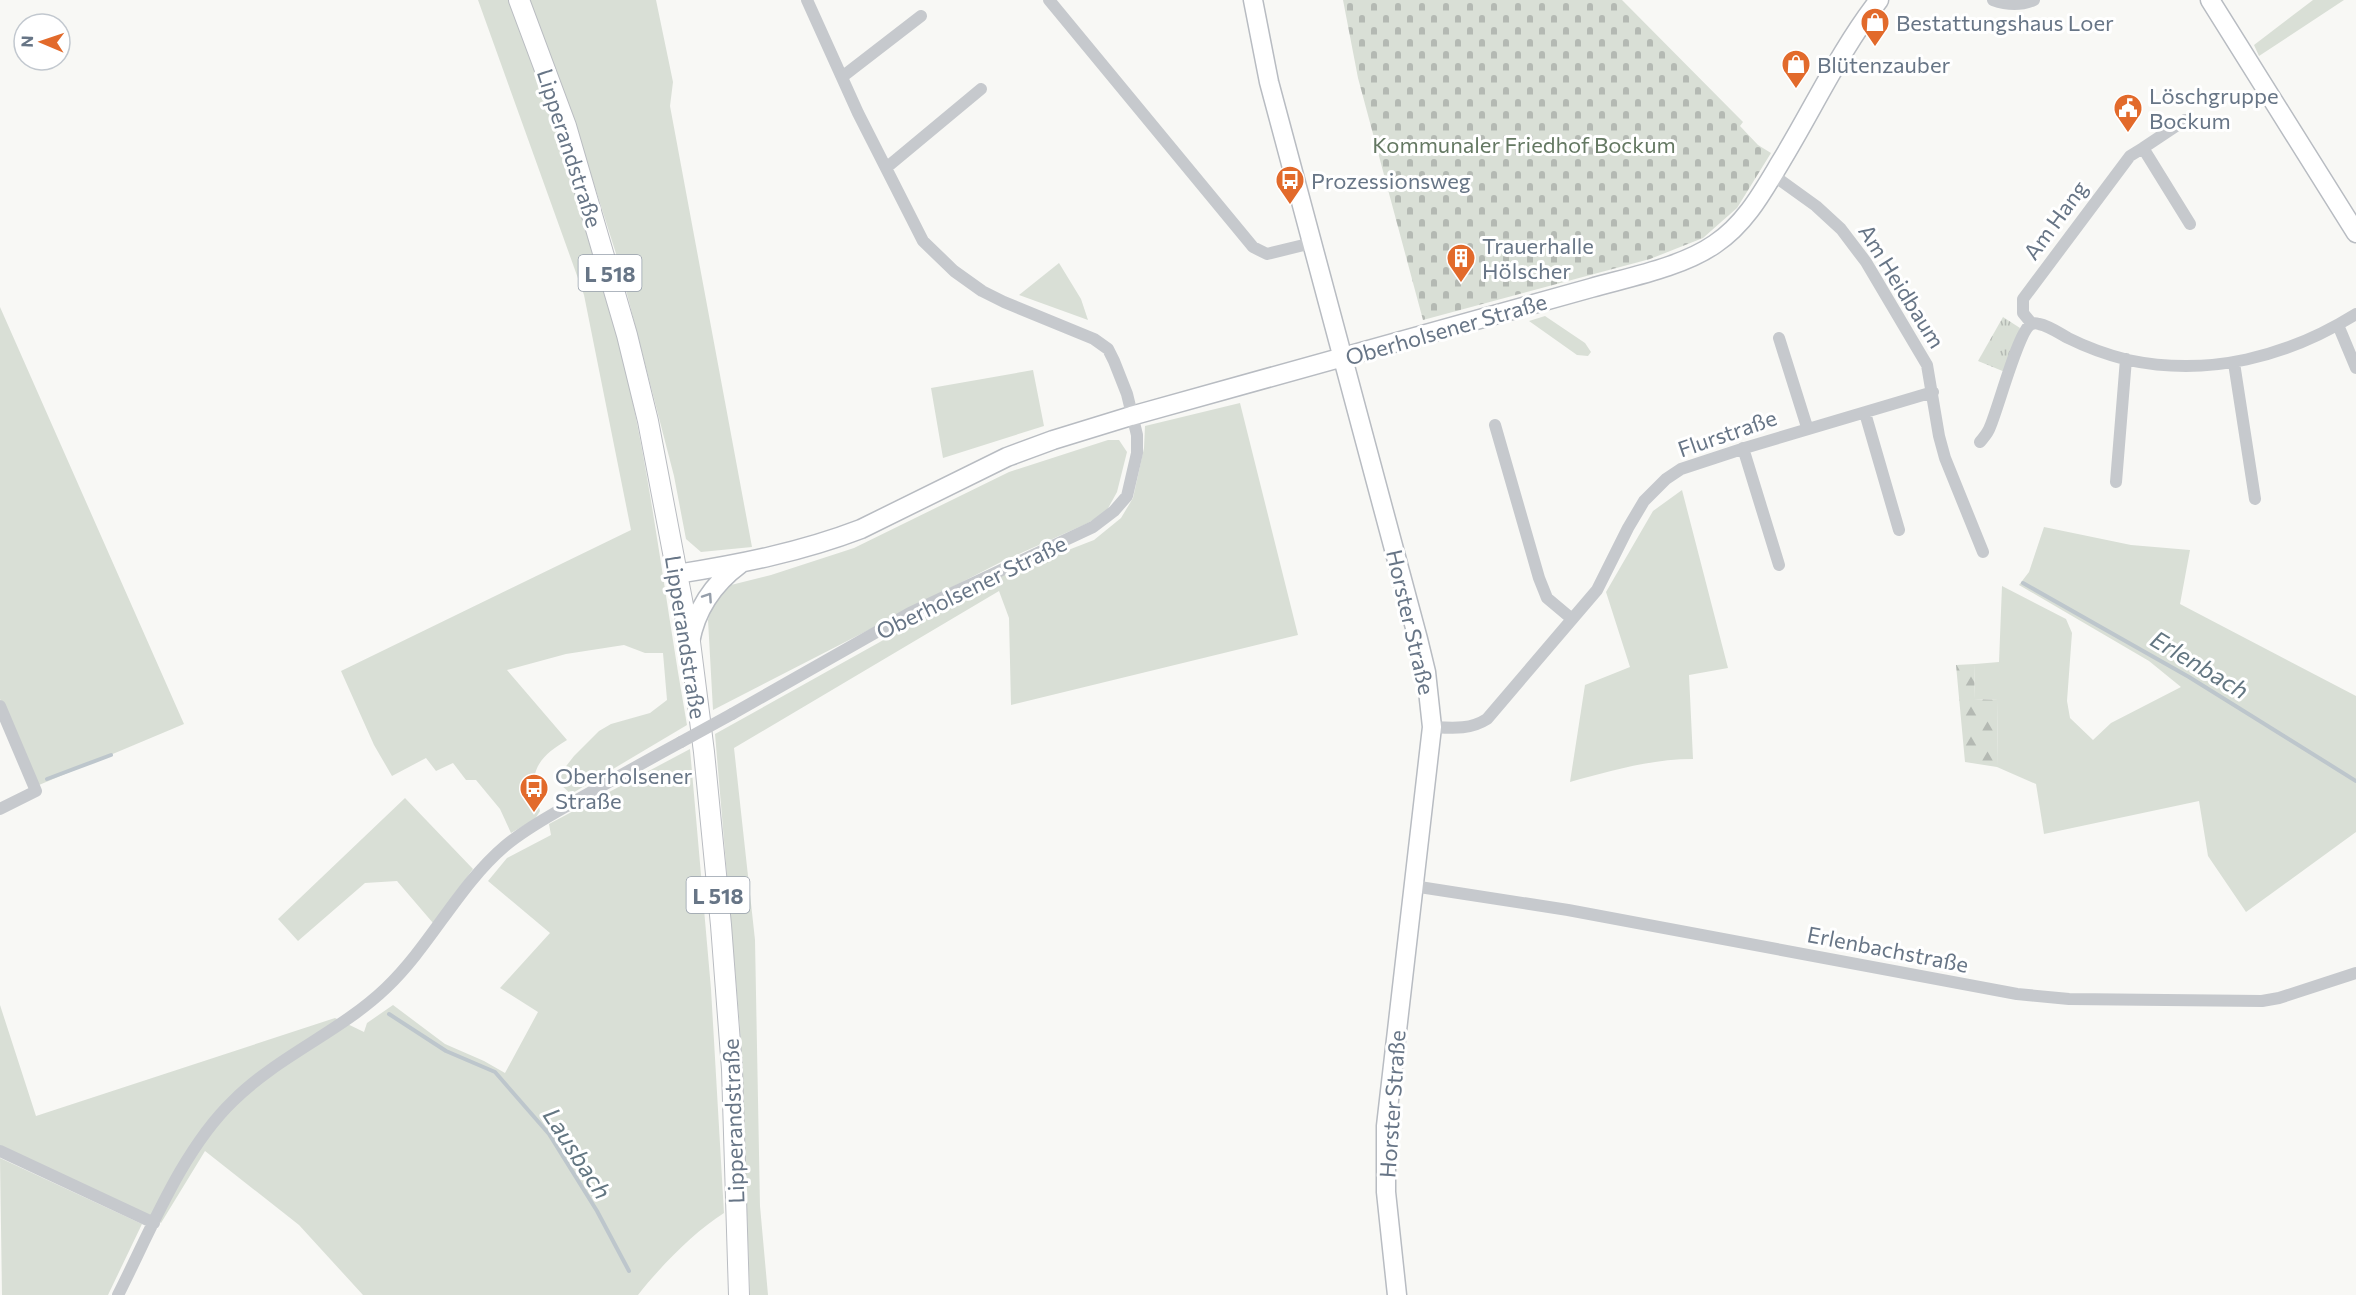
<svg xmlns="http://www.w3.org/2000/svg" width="2356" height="1295" font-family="Commissioner,sans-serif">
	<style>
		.grass { fill: #d9dfd6 }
		.forest { fill: url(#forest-firs) }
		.cemetery { fill: url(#cemetery-stones) }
		.park { fill: url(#park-tufts) }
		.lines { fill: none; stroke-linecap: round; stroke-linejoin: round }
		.stream { stroke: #bdc6cc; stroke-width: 4 }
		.secondary-casing { stroke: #b8bcc2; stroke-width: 21 }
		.primary-casing { stroke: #b9bcc1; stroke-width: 22 }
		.street { stroke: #c6c9cd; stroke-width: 12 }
		.secondary { stroke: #fff; stroke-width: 18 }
		.primary { stroke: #fff; stroke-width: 20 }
		.street-bridge { stroke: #c6c9cd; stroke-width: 12 }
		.oneway { stroke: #959eaa }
		.labels { text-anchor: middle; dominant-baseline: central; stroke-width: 6; stroke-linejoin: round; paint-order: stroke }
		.shield { fill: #fff; stroke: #959eaa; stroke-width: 1.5 }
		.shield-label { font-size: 21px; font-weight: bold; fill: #677586 }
		.poi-label { font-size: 22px; fill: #677586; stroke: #fff; text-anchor: start }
		.park-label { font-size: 22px; fill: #647862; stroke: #fff }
		.street-label { font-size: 22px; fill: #677586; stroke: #fff }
		.water-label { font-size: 24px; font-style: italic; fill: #637682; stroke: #fff }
	</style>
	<defs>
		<pattern id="forest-firs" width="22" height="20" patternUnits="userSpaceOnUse" patternTransform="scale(1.5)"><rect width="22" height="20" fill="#d9dfd6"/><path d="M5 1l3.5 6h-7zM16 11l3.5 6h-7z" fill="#b4b9b3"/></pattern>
		<pattern id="cemetery-stones" width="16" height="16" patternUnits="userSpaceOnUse" patternTransform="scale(1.5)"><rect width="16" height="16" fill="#d9dfd6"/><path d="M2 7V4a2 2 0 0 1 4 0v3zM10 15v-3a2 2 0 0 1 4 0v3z" fill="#b4b9b3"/></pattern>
		<pattern id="park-tufts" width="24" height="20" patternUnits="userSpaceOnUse" patternTransform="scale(1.5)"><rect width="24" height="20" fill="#d9dfd6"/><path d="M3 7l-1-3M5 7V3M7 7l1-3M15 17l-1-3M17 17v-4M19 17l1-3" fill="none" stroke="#b4b9b3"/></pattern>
	</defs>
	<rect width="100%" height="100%" fill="#f8f8f5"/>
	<!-- grass -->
	<path class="grass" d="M478,0H510C557,127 602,256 630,389C654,500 667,613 687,725L571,794L561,785L560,774L574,756L599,731L611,724L650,713L667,700L663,653H645L624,645L566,654L507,670L567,740C546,753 530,765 535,793C536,799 539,805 540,811L535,819L511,833L500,809L476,780H466L453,763L436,771L426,758L392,776L374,745L341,671L631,530L584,295Z
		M530,0H656L673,82L670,106L752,547L701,552L686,539L674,476L619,263L575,124Z
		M2313,0H2344L2259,56L2254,45Z
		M1059,263L1081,299L1088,320L1019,295Z
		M0,307L184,724L39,785L0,699Z
		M1545,316L1585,343L1591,352L1588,356L1577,355L1529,321Z
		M1033,370L1044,426L943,458L931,388Z
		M1240,403L1298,635L1011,705L1009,618L999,591L734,748L755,940L760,1206L768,1295H750L740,1029L715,734L991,580L1094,540L1121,518L1133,498L1144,448L1145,426Z
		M1108,440H1119L1127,452L1117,492L1106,512L1088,523L1001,562L713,710L708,620L712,606L727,586L771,575L854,548L1009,472Z
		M1682,490L1728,668L1689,675L1693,759C1651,759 1610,771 1570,782L1585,685L1630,667L1606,592L1653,511Z
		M2044,527L2131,545L2190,550L2180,604L2356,696V832L2246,912L2208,856L2199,801L2044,834L2036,784L1997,767L1998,700L1974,699L1975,664L1999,662L2002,586L2066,619L2072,633L2067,701L2070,718L2093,740L2111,723L2181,687L2149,661L2019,585L2029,572Z
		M690,749L711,989L724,1213C695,1231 659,1268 638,1295H363L299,1225L205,1151L161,1223L22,1156L0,1147V1005L36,1116L335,1018L364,1032L367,1023L393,1005L445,1044L484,1061L505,1073L538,1012L500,988L550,933L488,881L507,858L551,835L549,824Z
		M405,798L473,869L433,923L397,881L365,883L298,941L278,919Z
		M0,1158L142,1224L108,1295H2Z"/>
	<!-- forest -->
	<path class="forest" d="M1975,664L1974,699L1998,700L1997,767L1965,762L1956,665Z"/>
	<!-- cemetery -->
	<path class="cemetery" d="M1343,0H1622L1743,122L1740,126L1758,145L1771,153L1737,208L1703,238L1650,259L1423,320L1358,78Z"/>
	<!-- park -->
	<path class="park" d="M2003,317L2020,328L2005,372L1978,361Z"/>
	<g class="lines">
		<!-- stream -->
		<path class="stream" d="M2023,583L2189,677L2356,781
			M47,779L111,755
			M389,1014L446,1051L495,1072L549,1134L597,1211L629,1271"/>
		<!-- secondary casing -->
		<g class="secondary-casing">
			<path id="secondary" d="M1253,0L1269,82L1418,639L1426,672L1432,727L1386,1126V1192L1397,1295
				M2210,0L2356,233
				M677,574C740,564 801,552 861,529L1007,457L1053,440L1131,416L1591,288C1630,277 1682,267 1715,244C1745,224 1762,193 1780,163C1813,109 1840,50 1879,0
				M690,642C696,609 713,584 740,564"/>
		</g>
		<!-- primary casing -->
		<g class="primary-casing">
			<path id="primary" d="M519,0L566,126L627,335L648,421L690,642L704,752L721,925L732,1069L739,1295"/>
		</g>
		<!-- street -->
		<path class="street" d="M1049,0L1253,247L1267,254L1312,243
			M1993,0C2007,5 2020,6 2034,0
			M842,77L921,16
			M2143,148L2185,120
			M886,168L981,89
			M1773,175L1816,206L1841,229L1866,262L1927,365L1939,436L1945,458L1983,552
			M2032,324L2023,313V299L2130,156L2143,148L2190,224
			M2338,325L2356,368
			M1779,338L1807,427
			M2234,363L2255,499
			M1865,413L1899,530
			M1495,425L1539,578L1547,598L1572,619
			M1980,442C1984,437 1988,433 1990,427C1998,409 2018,333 2030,325C2034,323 2035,323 2039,324C2049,326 2059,333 2068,338C2086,347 2108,355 2128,360C2209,377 2287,357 2356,314
			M1743,448L1779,565
			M2116,482L2126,359
			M0,706L36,791L0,809
			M732,714L910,613L1093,527L1114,511L1127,496L1137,453V435L1127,394L1114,361L1108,349L1094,339L1004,302L982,291L954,271L923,241L858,113L807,0
			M1432,727C1452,728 1470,730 1487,719L1597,590L1628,528L1644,501L1666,479L1681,469L1748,447L1933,392
			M1413,886L1568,910L2017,994L2069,999L2262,1001L2279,998L2356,973
			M0,1151L154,1223
			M118,1295C150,1232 182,1150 233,1101C278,1056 340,1032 386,988C431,945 458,886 505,846C525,829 548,817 570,804C607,783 644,762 681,742"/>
		<!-- secondary -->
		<use href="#secondary" class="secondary"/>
		<!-- primary -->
		<use href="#primary" class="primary"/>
		<!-- street-bridge -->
		<path class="street-bridge" d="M681,742L732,714"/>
	</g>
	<!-- one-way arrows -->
	<defs><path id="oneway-chevron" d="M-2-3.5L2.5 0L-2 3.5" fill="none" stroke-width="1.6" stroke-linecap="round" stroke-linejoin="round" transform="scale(1.5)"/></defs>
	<use class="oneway" href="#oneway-chevron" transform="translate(708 597) rotate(-56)"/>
	<!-- icons -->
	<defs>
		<g id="shop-pin" transform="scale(1.5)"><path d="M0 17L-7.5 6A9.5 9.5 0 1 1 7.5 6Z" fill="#e26a2b" stroke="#fff"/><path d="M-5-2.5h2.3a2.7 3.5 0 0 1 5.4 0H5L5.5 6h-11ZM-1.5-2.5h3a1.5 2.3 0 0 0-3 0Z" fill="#fff"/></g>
		<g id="civic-pin" transform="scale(1.5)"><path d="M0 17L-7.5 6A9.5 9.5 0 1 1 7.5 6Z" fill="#e26a2b" stroke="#fff"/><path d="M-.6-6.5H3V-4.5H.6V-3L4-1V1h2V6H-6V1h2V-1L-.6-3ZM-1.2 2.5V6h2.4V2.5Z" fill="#fff"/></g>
		<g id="bus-pin" transform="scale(1.5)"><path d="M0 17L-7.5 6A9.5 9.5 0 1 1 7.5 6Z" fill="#e26a2b" stroke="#fff"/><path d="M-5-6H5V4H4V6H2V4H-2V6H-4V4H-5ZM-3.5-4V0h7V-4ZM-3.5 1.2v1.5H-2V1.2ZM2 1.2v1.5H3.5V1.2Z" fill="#fff"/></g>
		<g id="building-pin" transform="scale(1.5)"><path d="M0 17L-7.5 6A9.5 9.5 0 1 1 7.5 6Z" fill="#e26a2b" stroke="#fff"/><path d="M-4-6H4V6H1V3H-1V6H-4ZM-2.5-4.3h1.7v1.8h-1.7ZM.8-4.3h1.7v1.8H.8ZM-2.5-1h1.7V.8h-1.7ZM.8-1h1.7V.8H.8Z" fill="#fff"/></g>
	</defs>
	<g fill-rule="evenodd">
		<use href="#shop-pin" x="1875" y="22"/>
		<use href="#shop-pin" x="1796" y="64"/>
		<use href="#civic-pin" x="2128" y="108"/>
		<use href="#bus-pin" x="1290" y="180"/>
		<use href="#building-pin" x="1461" y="258"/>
		<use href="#bus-pin" x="534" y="788"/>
	</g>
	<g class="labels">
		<!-- shield labels -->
		<g class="shield">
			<rect x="578.5" y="255" width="63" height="36" rx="4.5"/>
			<rect x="686.5" y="877" width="63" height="36" rx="4.5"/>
		</g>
		<g class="shield-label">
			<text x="610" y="273">L 518</text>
			<text x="718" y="895">L 518</text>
		</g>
		<!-- poi labels -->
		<g class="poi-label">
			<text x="1896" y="22">Bestattungshaus Loer</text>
			<text x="1817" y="64">Blütenzauber</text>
			<text x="2149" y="95">Löschgruppe<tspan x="2149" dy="25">Bockum</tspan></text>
			<text x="1311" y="180">Prozessionsweg</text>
			<text x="1482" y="245">Trauerhalle<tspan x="1482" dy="25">Hölscher</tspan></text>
			<text x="555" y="775">Oberholsener<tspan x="555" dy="25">Straße</tspan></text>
		</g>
		<!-- park labels -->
		<g class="park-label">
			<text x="1524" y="144">Kommunaler Friedhof Bockum</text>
		</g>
		<!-- street labels -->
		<g class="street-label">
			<text transform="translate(570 148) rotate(72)">Lipperandstraße</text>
			<text transform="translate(2055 220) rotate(-54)">Am Hang</text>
			<text transform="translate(1902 286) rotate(58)">Am Heidbaum</text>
			<text transform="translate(1446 329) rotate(-16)">Oberholsener Straße</text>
			<text transform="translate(1727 433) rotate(-19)">Flurstraße</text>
			<text transform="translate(971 587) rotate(-26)">Oberholsener Straße</text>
			<text transform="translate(1411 622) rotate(77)">Horster Straße</text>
			<text transform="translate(686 637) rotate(81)">Lipperandstraße</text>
			<text transform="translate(1888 949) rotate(11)">Erlenbachstraße</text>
			<text transform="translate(1392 1104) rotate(-86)">Horster Straße</text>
			<text transform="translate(733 1121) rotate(-92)">Lipperandstraße</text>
		</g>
		<!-- water labels -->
		<g class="water-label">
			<text transform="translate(2200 664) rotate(31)">Erlenbach</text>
			<text transform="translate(578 1153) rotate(57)">Lausbach</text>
		</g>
	</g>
	<!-- north arrow -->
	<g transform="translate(42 42) rotate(272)"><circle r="28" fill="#ffffff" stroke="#c2c8cf" stroke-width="1.5"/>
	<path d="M0-4.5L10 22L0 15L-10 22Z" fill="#e26a2b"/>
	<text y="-9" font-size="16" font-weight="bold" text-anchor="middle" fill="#677586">N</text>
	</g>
</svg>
